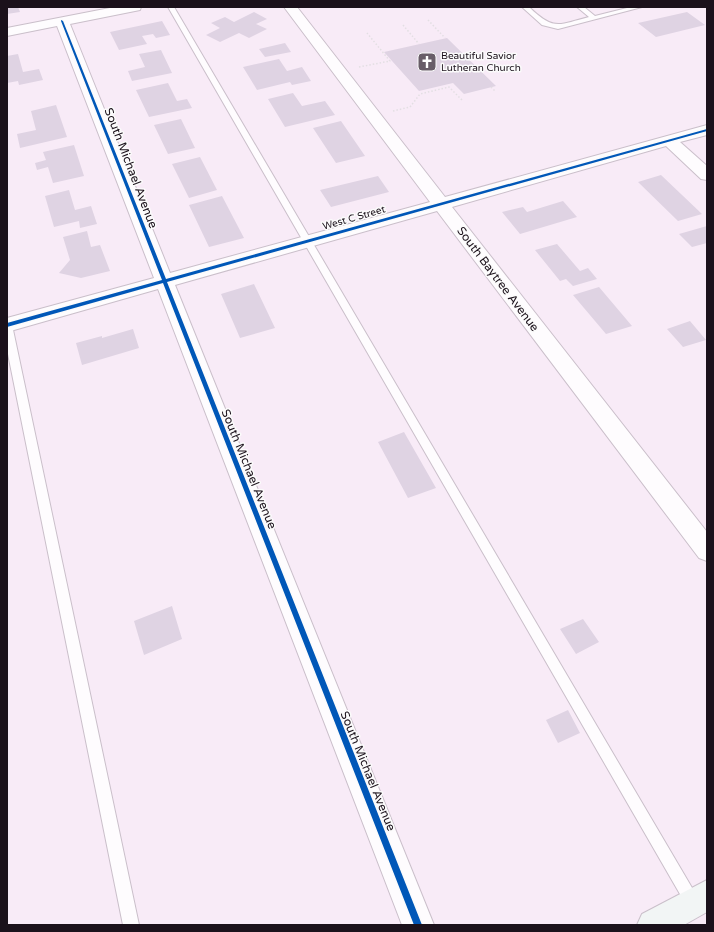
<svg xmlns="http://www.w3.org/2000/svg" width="714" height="932" font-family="'Varela Round',sans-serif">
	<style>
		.building { fill: #dfd3e3 }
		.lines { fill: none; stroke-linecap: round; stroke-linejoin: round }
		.lane-casing { stroke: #cabfca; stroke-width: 2 }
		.street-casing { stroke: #cabfca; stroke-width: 2 }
		.secondary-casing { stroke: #cabfca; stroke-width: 2 }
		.path { stroke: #e3dfe3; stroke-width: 1.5; stroke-dasharray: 1.5 2; stroke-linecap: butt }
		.lane { fill: #fefcfe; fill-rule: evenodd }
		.street { fill: #fefcfe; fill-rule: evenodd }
		.secondary { fill: #f2f5f5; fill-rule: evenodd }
		.cycleway-casing { stroke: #fbfbfb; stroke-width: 3 }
		.cycleway { fill: #0057b8; fill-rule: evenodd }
		.labels { text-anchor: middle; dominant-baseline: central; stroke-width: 3; stroke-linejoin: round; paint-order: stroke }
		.far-poi-label { font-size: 10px; fill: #1b111b; stroke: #fbfbfb; text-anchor: start }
		.far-street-label { font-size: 10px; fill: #1b111b; stroke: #fbfbfb }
		.street-label { font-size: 12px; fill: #1b111b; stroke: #fbfbfb }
	</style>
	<rect width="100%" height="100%" fill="#f8ebf7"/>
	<!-- building -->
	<path class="building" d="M7,7H18L20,12L7,14Z
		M254,12L267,19L256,24L267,29L249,38L239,33L220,42L206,35L220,28L211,23L225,17L234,22Z
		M687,12L705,25L656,37L638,23Z
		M162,21L170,35L156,38L153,34L142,36L147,44L119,50L110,32Z
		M447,38L496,86L464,94L453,83L419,91L384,52Z
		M285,43L291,52L265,57L259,49Z
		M161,50L172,73L132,81L128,71L145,67L139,54Z
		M18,54L23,72L39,69L43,80L19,85L18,81L7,83V56Z
		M279,59L287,71L302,67L311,81L292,85L290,82L257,90L243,67Z
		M168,83L177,101L187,99L192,108L149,117L136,90Z
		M293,93L302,106L325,101L335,115L285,127L268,99Z
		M56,105L67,137L20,148L17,134L36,130L31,111Z
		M181,119L195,148L168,154L154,125Z
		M341,121L365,156L336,163L313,128Z
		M74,145L84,176L53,183L48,167L37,170L35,163L46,160L43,152Z
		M200,157L217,190L189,198L172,164Z
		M661,175L702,214L678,221L638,182Z
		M378,176L389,192L331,207L320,190Z
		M69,190L75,210L91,206L97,224L80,228L79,221L54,227L45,196Z
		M222,196L244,238L209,247L189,205Z
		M563,201L577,217L520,234L502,212L523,207L527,212Z
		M707,226V243L692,247L679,234Z
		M87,231L91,247L100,245L110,271L81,278L59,273L70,260L63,237Z
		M557,244L580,271L588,268L597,279L573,286L566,279L560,281L535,250Z
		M254,284L275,328L240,338L221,294Z
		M599,287L632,326L606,334L573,295Z
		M690,321L706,340L683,347L667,329Z
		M133,329L139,348L82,365L76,343L102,336V338Z
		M404,432L436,488L408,498L378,442Z
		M172,606L182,639L144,655L134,621Z
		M583,619L599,642L576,654L560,629Z
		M568,710L580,733L558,743L546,720Z"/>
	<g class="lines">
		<!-- lane casing -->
		<g class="lane-casing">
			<path id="lane" d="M168,7H174L698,898L701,903L698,908L693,911L688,908Z
				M522,7H529C554,31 558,25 589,17L577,7H584L595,16L631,7H642L558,29L542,25Z
				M7,322L12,325L139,925H123L7,349Z"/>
		</g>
		<!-- street casing -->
		<g class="street-casing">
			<path id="street" d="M115,7H141L140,10L70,24L170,273L430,202L284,7H297L445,197L707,125V135L680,142L707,166V180L701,179L666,146L452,207L707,532V561L699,558L437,211L175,285L434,925H402L158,289L7,332V318L154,278L57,26L7,36V28Z"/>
		</g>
		<!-- secondary casing -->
		<g class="secondary-casing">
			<path id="secondary" d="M707,880V912L684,925H637L642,914Z"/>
		</g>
		<!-- path -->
		<path class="path" d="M428,20L445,38
			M403,25L419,44
			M359,67L390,61L367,33
			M491,87L496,92
			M393,111L410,107L420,94L449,87L463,101"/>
		<!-- lane -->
		<use href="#lane" class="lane"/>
		<!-- street -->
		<use href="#street" class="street"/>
		<!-- secondary -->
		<use href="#secondary" class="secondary"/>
		<!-- cycleway casing -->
		<g class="cycleway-casing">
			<path id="cycleway" d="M61,20L63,21L166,279L707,129V131L167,282L422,925H414L163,283L7,327V323L162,280L61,21Z"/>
		</g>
		<!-- cycleway -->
		<use href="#cycleway" class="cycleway"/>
	</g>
	<!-- icons -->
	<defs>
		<g id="church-square" transform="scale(1)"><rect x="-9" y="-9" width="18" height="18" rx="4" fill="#685d68" stroke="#fbfbfb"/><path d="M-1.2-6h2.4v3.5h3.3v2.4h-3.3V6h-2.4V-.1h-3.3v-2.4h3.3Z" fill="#fff"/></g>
	</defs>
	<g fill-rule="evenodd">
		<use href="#church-square" x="427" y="62"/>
	</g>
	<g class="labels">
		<!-- far-poi labels -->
		<g class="far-poi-label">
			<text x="441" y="56">Beautiful Savior<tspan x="441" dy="12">Lutheran Church</tspan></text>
		</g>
		<!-- far-street labels -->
		<g class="far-street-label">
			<text transform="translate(354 218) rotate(-16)">West C Street</text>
		</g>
		<!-- street labels -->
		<g class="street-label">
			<text transform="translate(131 168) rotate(69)">South Michael Avenue</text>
			<text transform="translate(498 279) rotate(53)">South Baytree Avenue</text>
			<text transform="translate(249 469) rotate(68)">South Michael Avenue</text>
			<text transform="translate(368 771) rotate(68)">South Michael Avenue</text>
		</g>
	</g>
	<!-- border -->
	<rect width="714" height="932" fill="none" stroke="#1b111b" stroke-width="16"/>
</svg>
